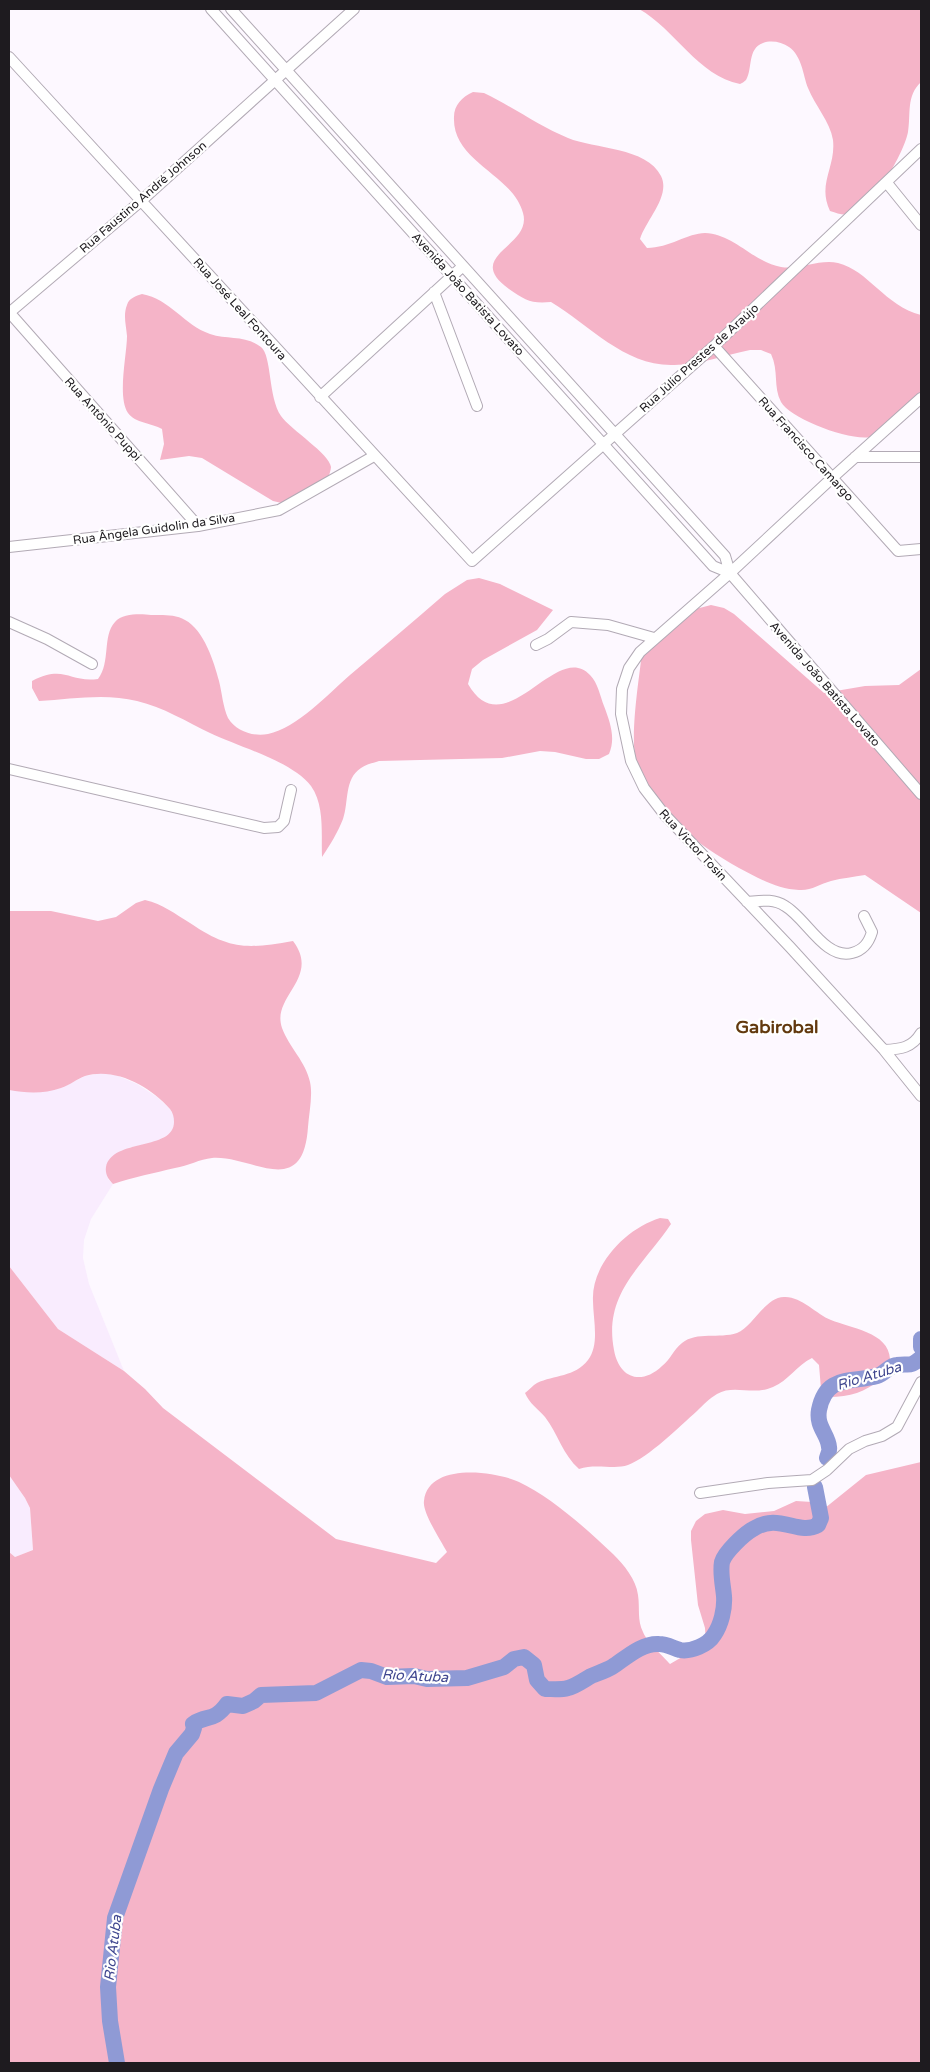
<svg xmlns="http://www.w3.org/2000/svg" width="930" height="2072" font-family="'Varela Round',sans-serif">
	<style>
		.built { fill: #f9ecfe }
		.green { fill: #f5b4c8 }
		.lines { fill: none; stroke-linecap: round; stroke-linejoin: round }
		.river { stroke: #8f9ad5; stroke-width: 16 }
		.minor-casing { stroke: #b2aab5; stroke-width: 12 }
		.minor { stroke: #fff; stroke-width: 10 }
		.labels { text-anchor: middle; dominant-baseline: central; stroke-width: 4.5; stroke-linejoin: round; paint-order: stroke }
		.street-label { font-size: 12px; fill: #1e1b1f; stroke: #fff }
		.water-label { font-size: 14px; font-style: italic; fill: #40478f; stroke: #fff }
		.district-label { font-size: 18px; font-weight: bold; fill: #62390e; stroke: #fff }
	</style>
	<rect width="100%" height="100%" fill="#fdf8ff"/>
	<!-- built -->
	<path class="built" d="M102,1073L116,1075L137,1084L157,1097L170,1109L174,1116V1126L170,1134L155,1142L128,1148L108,1179L113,1184L91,1219L84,1240L83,1258L89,1284L124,1371L58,1329L9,1266V1090L16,1091L61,1088L85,1076Z
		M9,1475L25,1498L30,1508L33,1550L15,1557L9,1552Z"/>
	<!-- green -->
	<path class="green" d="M639,9H921V82C906,96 911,114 908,132C904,153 873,207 853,213C844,216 839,214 830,211C817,184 836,167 833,140C830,121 815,106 808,88C803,75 802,56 789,47C782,42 771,40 763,43C747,49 753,68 746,80C744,82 742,83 740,84C698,76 675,29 639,9Z
		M473,92L484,93C513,107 539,126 568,138C594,149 647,147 661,176C671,196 646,220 640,239L647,248C669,248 688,233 705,233C734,234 753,262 781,267C800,270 819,259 838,263C868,270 885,306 921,315V397C910,407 887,431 874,436C856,444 790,419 781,402C773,387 779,371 771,354L761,350H750C726,355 696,366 671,365C624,365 589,325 551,302C531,304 525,300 509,289C462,255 533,247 523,213C513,174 452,162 454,117C454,105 462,97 473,92Z
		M142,294C170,299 184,325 210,334C228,340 246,335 261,347C272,356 268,397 281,416C291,430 330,454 331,467C331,470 329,475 328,478L286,504L273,501L202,458L189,456L160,460L164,444L162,429C152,423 135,423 128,413C117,397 127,354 127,336C126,325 123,315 127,305C129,298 136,296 142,294Z
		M479,578L500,584L553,610L537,630L483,660L472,669L468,684C505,748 556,639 590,675C598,683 600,696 604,706C610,722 616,738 609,754L599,759H586L555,752L540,751L502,758L379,761C374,763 366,764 361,768C344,779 349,802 343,819C338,832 330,845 322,857C321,834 325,806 311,786C292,761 239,747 210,733C187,722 163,707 137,701C106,693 71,699 39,701L32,688V681C65,664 69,683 98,679C111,662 102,636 115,622C123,613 141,614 151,615C162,615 175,614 185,620C204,630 214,662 219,681C222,693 223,707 228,718C236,731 253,737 268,734C297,728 328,694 350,675C382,648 414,621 445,594L467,580Z
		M711,605L724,608L734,614L824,693L865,686L899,685L921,669V913L865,875C854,877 842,878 831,881C820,884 811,891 799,890C777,889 758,878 739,868C697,844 657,816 638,769C628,744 639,681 642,652L692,610Z
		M145,900C163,904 175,914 190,923C230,950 247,949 293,941C321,978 271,996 282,1028C289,1047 306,1062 310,1082C313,1095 309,1113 308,1127C303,1201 252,1155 212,1158C200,1159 188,1166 175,1168C154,1173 134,1177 113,1184C108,1179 105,1174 106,1167C112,1138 174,1151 174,1122C174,1117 173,1113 170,1109C150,1086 115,1067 85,1076C77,1079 70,1085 61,1088C44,1094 26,1093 9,1090V911H51L98,921L116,917L136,903Z
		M660,1218L668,1219L671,1224C643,1266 603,1293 614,1350C619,1378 641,1386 662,1366C670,1360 674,1349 682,1343C697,1331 719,1339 737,1333C753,1327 765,1297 784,1297C801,1296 816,1314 831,1320C850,1328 889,1332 890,1359C891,1367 887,1374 881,1379C865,1392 850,1397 829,1397L821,1389L819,1365L812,1358C797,1365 788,1381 773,1387C753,1396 734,1384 717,1394C710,1398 703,1405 697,1411C679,1427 649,1457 628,1465C614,1470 596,1463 579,1469C563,1455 558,1434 545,1417C538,1409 529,1403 525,1393C529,1390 533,1385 537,1383C554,1375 575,1377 588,1360C600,1344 593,1319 593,1301C591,1264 627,1228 660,1218Z
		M9,1266L58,1329L124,1371L145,1389L163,1408L336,1539L436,1563L447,1552C441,1541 422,1512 424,1501C428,1462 495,1471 519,1482C551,1497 588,1530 613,1554C624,1565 636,1579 638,1595C640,1608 637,1620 643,1632C647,1642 663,1656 670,1664L706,1643L705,1628L698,1605L691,1540V1531L696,1521L705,1514L723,1510L745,1514L774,1511L796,1501L812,1502L825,1508L866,1475L921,1462V2063H9V1552L15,1557L33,1550L30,1508L25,1498L9,1475Z"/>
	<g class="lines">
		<!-- river -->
		<path class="river" d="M921,1339V1347
			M827,1458C828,1455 830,1450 829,1447C828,1434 816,1427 819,1410C826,1374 851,1383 877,1376C885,1374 889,1365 897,1365C911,1363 908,1368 921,1358
			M117,2063L110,2021L108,1987L115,1918L161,1789L176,1753L192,1734L194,1728L193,1724C207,1714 213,1723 227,1704L243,1706L254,1701L261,1695L316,1693L361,1670L371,1671L387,1677L414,1676L427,1679L467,1678L504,1667L514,1659L524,1657L534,1665L537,1680L545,1689C553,1689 561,1690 568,1688C576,1686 584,1680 591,1676C598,1673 605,1671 612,1667C626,1658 641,1643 659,1644C667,1644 673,1648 680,1650C691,1652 708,1645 714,1635C721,1625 725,1609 724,1596C723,1585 720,1573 722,1562C725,1552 744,1534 753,1529C779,1512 798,1536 818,1525L821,1518L815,1487"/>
		<!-- minor casing -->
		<g class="minor-casing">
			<path id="minor" d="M211,9L713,566L730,573
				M231,9L725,556L730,573L921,794
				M9,57L472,561L714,346L921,149
				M887,183L921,225
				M434,292L477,406
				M9,312L198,526
				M9,313L141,201L354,9
				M714,346L898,551L921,549
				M320,397L463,266
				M921,398L832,478L730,573L640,652L629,668L622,689L621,714L631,761L644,788L664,814L790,947L884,1050L921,1096
				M855,457H921
				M9,547L198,526L279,510L374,456
				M9,622L47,639L92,664
				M536,645L548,639L571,622L608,625L654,638
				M9,769L264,828L278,827L284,821L291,790
				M747,902C760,901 773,898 785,906C806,918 825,960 852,953C864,950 869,942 872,932L864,916
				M884,1050C901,1049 912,1048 921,1033
				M700,1493L768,1483L812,1480L827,1470L849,1449L865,1441L882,1436L897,1427L921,1382"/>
		</g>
		<!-- minor -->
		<use href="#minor" class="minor"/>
	</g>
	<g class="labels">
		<!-- street labels -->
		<g class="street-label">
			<text transform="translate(143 197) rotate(-41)">Rua Faustino André Johnson</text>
			<text transform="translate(468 294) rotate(48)">Avenida João Batista Lovato</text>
			<text transform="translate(240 309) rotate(48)">Rua José Leal Fontoura</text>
			<text transform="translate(699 358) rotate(-42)">Rua Júlio Prestes de Araújo</text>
			<text transform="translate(103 419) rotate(48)">Rua Antônio Puppi</text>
			<text transform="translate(806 449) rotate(48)">Rua Francisco Camargo</text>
			<text transform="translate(154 529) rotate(-8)">Rua Ângela Guidolin da Silva</text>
			<text transform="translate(825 684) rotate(49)">Avenida João Batista Lovato</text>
			<text transform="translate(693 845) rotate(47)">Rua Victor Tosin</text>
		</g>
		<!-- water labels -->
		<g class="water-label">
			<text transform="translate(869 1376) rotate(-17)">Rio Atuba</text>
			<text transform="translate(415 1676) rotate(3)">Rio Atuba</text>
			<text transform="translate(113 1948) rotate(-83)">Rio Atuba</text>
		</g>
		<!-- district labels -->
		<g class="district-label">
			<text x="777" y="1027">Gabirobal</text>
		</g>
	</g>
	<!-- border -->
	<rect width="930" height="2072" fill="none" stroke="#1e1b1f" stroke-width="20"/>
</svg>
